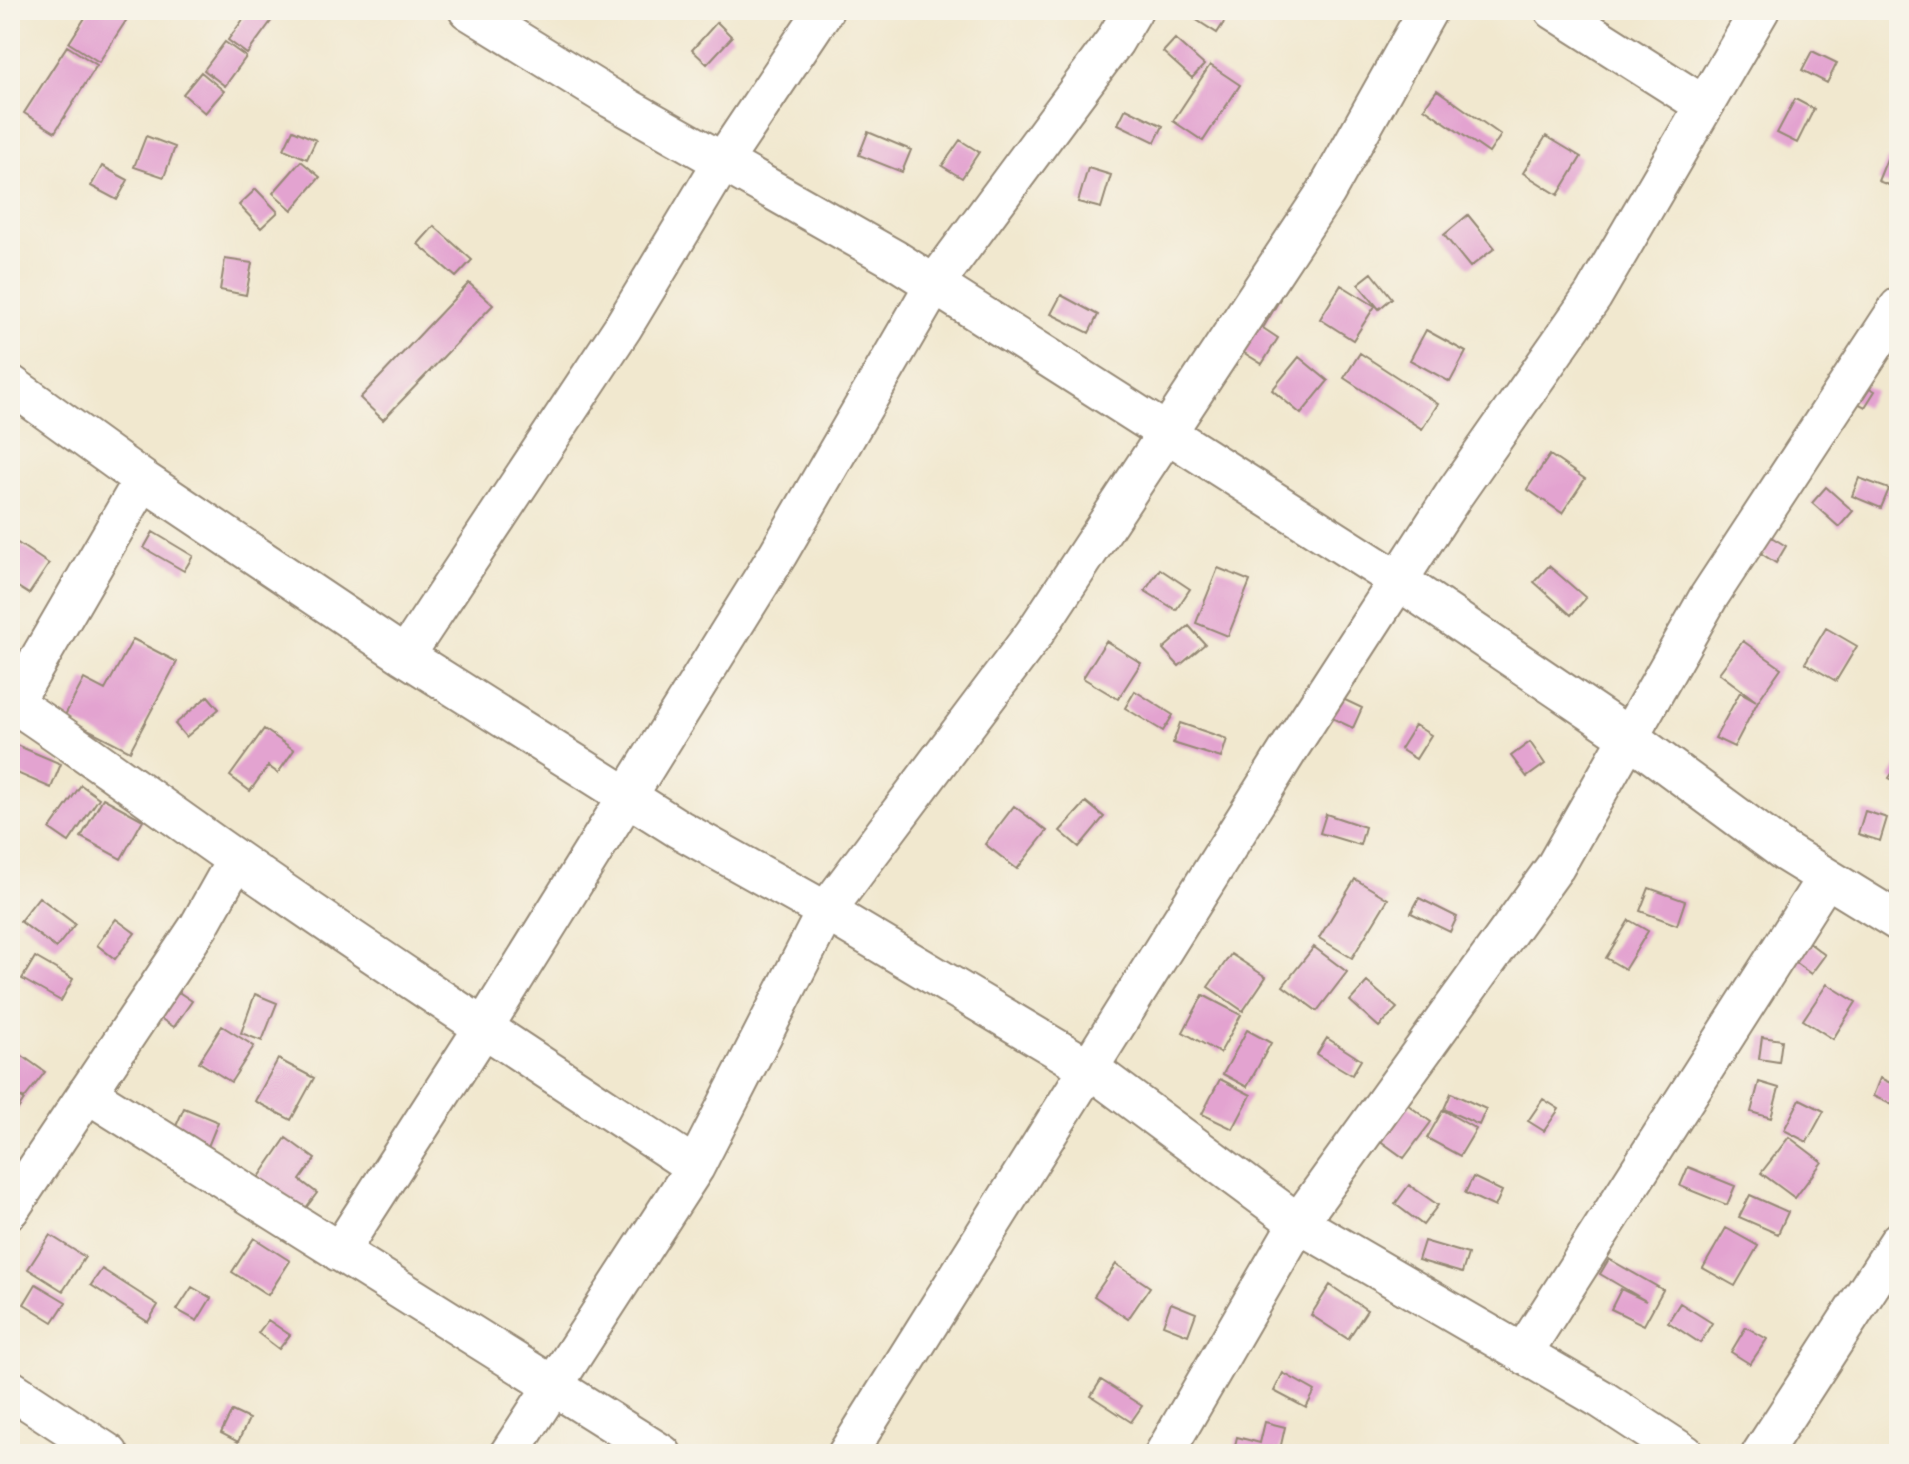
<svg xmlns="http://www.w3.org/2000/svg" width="1909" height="1464" font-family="'Gochi Hand',sans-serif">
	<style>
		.building { fill: #e3a3d0 }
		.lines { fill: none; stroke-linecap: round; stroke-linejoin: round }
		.street-casing { stroke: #968976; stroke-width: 42 }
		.street { stroke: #fff; stroke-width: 38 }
	</style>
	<rect width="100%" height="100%" fill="#f7f3e8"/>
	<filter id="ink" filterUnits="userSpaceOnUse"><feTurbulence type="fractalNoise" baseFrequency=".0125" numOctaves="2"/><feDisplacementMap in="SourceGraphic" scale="16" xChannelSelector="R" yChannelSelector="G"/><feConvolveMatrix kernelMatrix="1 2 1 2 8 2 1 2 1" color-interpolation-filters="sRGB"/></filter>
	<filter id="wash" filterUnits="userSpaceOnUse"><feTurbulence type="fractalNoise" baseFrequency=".006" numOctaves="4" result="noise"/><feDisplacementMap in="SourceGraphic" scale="32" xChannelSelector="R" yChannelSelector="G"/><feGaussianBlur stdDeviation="1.8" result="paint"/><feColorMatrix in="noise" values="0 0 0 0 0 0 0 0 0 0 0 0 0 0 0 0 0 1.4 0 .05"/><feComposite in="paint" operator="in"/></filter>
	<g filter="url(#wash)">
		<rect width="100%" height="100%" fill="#f1e8cf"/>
		<g id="blocks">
			<!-- building -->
			<path class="building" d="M90,10H133L99,62L69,43Z
				M250,10H259L272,20L247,54L228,40Z
				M1181,10H1232L1217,33Z
				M717,22L732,37L707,64L692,50Z
				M1175,39L1204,65L1192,78L1163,52Z
				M225,42L246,57L225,86L204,70Z
				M67,46L97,65L55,132L24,113Z
				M1812,51L1837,63L1827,83L1802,70Z
				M1210,65L1240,85L1203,141L1173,121Z
				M201,72L224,91L205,113L183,94Z
				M1437,90L1501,135L1489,153L1424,108Z
				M1795,99L1814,109L1797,143L1777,133Z
				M1126,108L1163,126L1155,142L1118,124Z
				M293,130L316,140L307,159L284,149Z
				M868,132L911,150L902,172L859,155Z
				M146,136L175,147L164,177L134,167Z
				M1546,136L1581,157L1558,195L1523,173Z
				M960,140L979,152L962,178L942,166Z
				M1887,159L1899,164V189L1878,181Z
				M301,161L320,177L292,210L273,193Z
				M102,166L128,180L117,200L91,186Z
				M1088,168L1111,175L1101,208L1078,202Z
				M256,189L278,212L261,228L239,205Z
				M1468,215L1495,248L1470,267L1444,235Z
				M434,226L472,260L456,277L418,244Z
				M225,259L252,263L246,295L220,290Z
				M1372,273L1392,298L1379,309L1358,284Z
				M469,283L493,305L383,420L360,398Z
				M1341,285L1375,306L1353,340L1320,319Z
				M1264,289L1280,299L1263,328L1278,338L1262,364L1230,344Z
				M1061,295L1098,315L1089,333L1051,314Z
				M1426,330L1466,352L1450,382L1410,360Z
				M1360,353L1438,404L1422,429L1344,378Z
				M1299,357L1328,381L1301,414L1272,390Z
				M1850,377L1875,391L1865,407L1841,394Z
				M1550,455L1585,479L1562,513L1527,489Z
				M1859,478L1889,489L1881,508L1852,496Z
				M1826,487L1853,511L1839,527L1812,503Z
				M1758,529L1786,546L1776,563L1748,545Z
				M153,532L193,556L184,571L144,548Z
				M10,538L49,564L29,594L10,582Z
				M1549,566L1586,598L1571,615L1534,582Z
				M1218,568L1250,581L1228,636L1196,623Z
				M1160,569L1190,589L1176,610L1145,591Z
				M1189,626L1205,644L1179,666L1163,649Z
				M1826,628L1857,646L1836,681L1805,663Z
				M133,639L177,662L130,751L64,717L84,679L105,690Z
				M1106,641L1141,663L1118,699L1083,678Z
				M1743,641L1781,668L1758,701L1734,747L1715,738L1740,692L1756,701L1719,673Z
				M1135,691L1173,715L1163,731L1125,708Z
				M1326,691L1362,708L1353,728L1317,711Z
				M208,696L219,709L186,737L175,724Z
				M1180,723L1227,739L1221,758L1173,743Z
				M1415,725L1431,735L1416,759L1400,749Z
				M264,729L294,750L278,773L268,766L250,791L230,776Z
				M1530,742L1545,764L1527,777L1511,756Z
				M14,744L61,764L51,788L10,770Z
				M1899,763V784L1889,778Z
				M81,785L99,798L69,842L50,829Z
				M103,798L143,820L121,859L81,837Z
				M1086,802L1104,817L1079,847L1060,831Z
				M1014,806L1047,831L1017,869L985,844Z
				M1865,811L1887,818L1880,841L1858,834Z
				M1326,814L1365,827L1360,845L1320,833Z
				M1355,879L1388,899L1352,958L1319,938Z
				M1649,888L1685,901L1677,925L1640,911Z
				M39,897L75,924L56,948L20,921Z
				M1419,898L1457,917L1450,932L1411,913Z
				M116,919L135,933L115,959L97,945Z
				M1629,920L1648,931L1625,969L1606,958Z
				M1790,928L1825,955L1811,974L1775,948Z
				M1314,947L1347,972L1317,1011L1283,986Z
				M1231,954L1266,977L1243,1011L1208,987Z
				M35,957L73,979L61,1001L22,979Z
				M159,979L192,1001L174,1027L141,1006Z
				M1367,982L1397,1008L1379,1027L1350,1001Z
				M1827,984L1856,1002L1833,1039L1803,1020Z
				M255,994L277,1003L262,1041L241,1033Z
				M1203,995L1241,1015L1220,1053L1183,1032Z
				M222,1026L254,1046L231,1082L199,1062Z
				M1247,1030L1271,1043L1247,1087L1223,1074Z
				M1762,1037L1782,1040L1779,1062L1759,1059Z
				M1327,1038L1361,1060L1352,1075L1317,1054Z
				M10,1047L45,1072L24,1099L10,1089Z
				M278,1059L314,1078L291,1120L255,1101Z
				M1880,1078L1899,1087V1108L1873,1096Z
				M1220,1079L1251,1095L1233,1129L1202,1114Z
				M1759,1082L1779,1088L1771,1118L1751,1112Z
				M10,1092L24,1100L10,1121Z
				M1451,1093L1486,1109L1479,1125L1444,1109Z
				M1396,1096L1431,1122L1404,1158L1368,1132Z
				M1543,1099L1559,1109L1544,1131L1528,1121Z
				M1800,1099L1824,1111L1807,1142L1784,1130Z
				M184,1108L218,1122L207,1149L172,1135Z
				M1443,1110L1476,1129L1460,1156L1427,1138Z
				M1789,1137L1822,1162L1795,1198L1761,1173Z
				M286,1138L315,1159L300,1180L317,1193L302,1213L257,1180Z
				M1688,1167L1735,1186L1727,1205L1680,1186Z
				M1473,1177L1502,1191L1495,1207L1465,1193Z
				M1409,1185L1438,1205L1423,1225L1395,1204Z
				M1750,1195L1788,1212L1778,1234L1739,1217Z
				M1726,1228L1758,1246L1735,1286L1703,1268Z
				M50,1235L85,1257L63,1291L28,1269Z
				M254,1238L290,1261L268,1295L232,1272Z
				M1424,1241L1468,1254L1462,1273L1418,1260Z
				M1609,1259L1663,1290L1644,1325L1611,1309L1621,1289L1646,1301L1600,1274Z
				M1116,1264L1150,1287L1128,1319L1094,1296Z
				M102,1269L158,1305L148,1322L91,1285Z
				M36,1284L66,1302L53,1322L24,1304Z
				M1330,1285L1367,1310L1348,1339L1311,1315Z
				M192,1287L211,1298L197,1321L177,1310Z
				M1171,1303L1196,1313L1188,1335L1163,1325Z
				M1680,1303L1712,1323L1700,1343L1668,1322Z
				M268,1320L290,1335L279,1349L258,1333Z
				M1746,1327L1767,1339L1750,1364L1731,1352Z
				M1283,1373L1315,1391L1306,1408L1274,1391Z
				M1101,1380L1142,1406L1131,1422L1091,1396Z
				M232,1411L249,1419L238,1442L221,1433Z
				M1265,1422L1285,1427L1279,1454H1233L1237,1437L1260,1443Z"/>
		</g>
	</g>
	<g filter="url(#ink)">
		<use href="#blocks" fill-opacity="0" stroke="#968976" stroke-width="2"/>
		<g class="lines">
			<!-- street casing -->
			<g class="street-casing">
				<path id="street" d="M468,10L612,99L894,259L1399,581L1629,737L1785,852L1899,922
					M1554,10L1702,104
					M10,384L143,480L405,656L679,829L826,911L1089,1068L1298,1223L1601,1399L1685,1454
					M405,656L623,327L723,161L824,10
					M10,701C88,752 161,808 238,861C388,966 542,1066 695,1167
					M10,709L143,480
					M87,1093L662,1454
					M10,1209L199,926L236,860
					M339,1252L484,1027L778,554L934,285L1114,42L1133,10
					M1523,1353L1826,878
					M10,1389L109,1454
					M509,1454L695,1167L826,911L1034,634L1326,192L1428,10
					M847,1454L1287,752L1453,496L1593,296L1760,10
					M1164,1454L1298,1223L1555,867L1708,598L1899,307
					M1761,1454L1899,1241"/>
			</g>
			<!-- street -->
			<use href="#street" class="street"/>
		</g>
	</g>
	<!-- margin -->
	<rect width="1909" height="1464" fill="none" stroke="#f7f3e8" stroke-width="40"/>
</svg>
